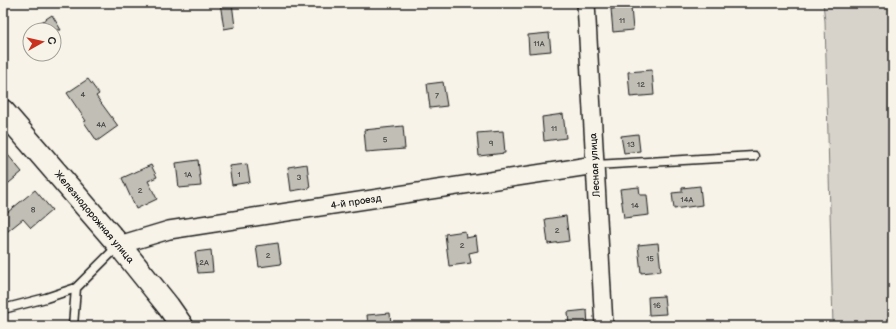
<svg xmlns="http://www.w3.org/2000/svg" width="896" height="329" font-family="'Balsamiq Sans',sans-serif">
	<style>
		.green { fill: #d7d3cb; stroke: #7a7874 }
		.building { fill: #c0beb5; stroke: #1c1c1c }
		.lines { fill: none; stroke-linecap: round; stroke-linejoin: round }
		.lane-casing { stroke: #1c1c1c; stroke-width: 11 }
		.street-casing { stroke: #1c1c1c; stroke-width: 20 }
		.secondary-casing { stroke: #1c1c1c; stroke-width: 25 }
		.lane { stroke: #f7f3e8; stroke-width: 8 }
		.street { stroke: #f7f3e8; stroke-width: 17 }
		.secondary { stroke: #f7f3e8; stroke-width: 22 }
		.labels { text-anchor: middle; dominant-baseline: central; stroke-width: 4; stroke-linejoin: round; paint-order: stroke }
		.number-label { font-size: 8px; fill: #454442 }
		.street-label { font-size: 10px; fill: #1c1c1c; stroke: #f7f3e8 }
	</style>
	<rect width="100%" height="100%" fill="#f7f3e8"/>
	<filter id="ink" filterUnits="userSpaceOnUse"><feTurbulence type="fractalNoise" baseFrequency=".025" numOctaves="2"/><feDisplacementMap in="SourceGraphic" scale="8" xChannelSelector="R" yChannelSelector="G"/><feConvolveMatrix kernelMatrix="1 2 1 2 8 2 1 2 1" color-interpolation-filters="sRGB"/></filter>
	<g filter="url(#ink)">
		<!-- green -->
		<path class="green" d="M823,3H893V326H833L825,21Z"/>
		<!-- building -->
		<path class="building" d="M220,3H232L235,27L224,29Z
			M631,7L633,30L613,32L611,9Z
			M52,15L61,30H29Z
			M549,33L551,51L529,53L528,35Z
			M652,70L654,95L630,97L628,72Z
			M88,79L99,94L96,96L118,126L97,141L84,122L86,121L67,93Z
			M443,82L447,106L430,108L427,84Z
			M563,114L566,138L544,141L542,117Z
			M403,126L405,149L366,152L364,130Z
			M503,131L505,153L479,156L477,133Z
			M638,134L640,151L624,153L621,136Z
			M3,149L22,172L3,188Z
			M198,160L201,186L179,188L176,163Z
			M247,164L250,182L232,185L229,166Z
			M307,164L310,188L291,191L288,167Z
			M151,165L157,177L148,181L157,199L136,209L122,178Z
			M700,186L702,205L674,209L672,193L682,192V188Z
			M639,187L640,195H647L649,215L624,218L620,189Z
			M35,190L52,210L31,228L23,219L3,235V216Z
			M566,216L569,241L548,244L545,219Z
			M465,231L466,238L476,236L478,251L469,253L471,263L449,266L445,234Z
			M278,243L281,264L259,267L256,246Z
			M658,243L661,271L641,273L638,245Z
			M211,250L213,272L198,273L195,252Z
			M664,296L666,314L649,315L648,297Z
			M587,310L588,326H569L568,312Z
			M390,313L391,324L386,325V326H368L367,315Z"/>
		<g class="lines">
			<!-- lane casing -->
			<g class="lane-casing">
				<path id="lane" d="M595,165L754,156
					M3,309L46,298L76,288
					M73,326L76,288L118,246"/>
			</g>
			<!-- street casing -->
			<g class="street-casing">
				<path id="street" d="M586,3L604,326
					M119,245L169,230L595,165"/>
			</g>
			<!-- secondary casing -->
			<g class="secondary-casing">
				<path id="secondary" d="M3,111L119,245L168,306L182,326"/>
			</g>
			<!-- lane -->
			<use href="#lane" class="lane"/>
			<!-- street -->
			<use href="#street" class="street"/>
			<!-- secondary -->
			<use href="#secondary" class="secondary"/>
		</g>
	</g>
	<g class="labels">
		<!-- number labels -->
		<g class="number-label">
			<text x="622" y="20">11</text>
			<text x="539" y="43">11А</text>
			<text x="641" y="84">12</text>
			<text x="83" y="94">4</text>
			<text x="437" y="95">7</text>
			<text x="101" y="124">4А</text>
			<text x="554" y="128">11</text>
			<text x="385" y="139">5</text>
			<text x="491" y="143">9</text>
			<text x="631" y="144">13</text>
			<text x="188" y="174">1А</text>
			<text x="239" y="174">1</text>
			<text x="299" y="177">3</text>
			<text x="140" y="190">2</text>
			<text x="687" y="199">14А</text>
			<text x="635" y="205">14</text>
			<text x="33" y="209">8</text>
			<text x="557" y="230">2</text>
			<text x="462" y="245">2</text>
			<text x="268" y="255">2</text>
			<text x="650" y="258">15</text>
			<text x="204" y="262">2А</text>
			<text x="657" y="305">16</text>
		</g>
		<!-- street labels -->
		<g class="street-label">
			<text transform="translate(595 165) rotate(-93)">Лесная улица</text>
			<text transform="translate(356 202) rotate(-9)">4-й проезд</text>
			<text transform="translate(94 217) rotate(50)">Железнодорожная улица</text>
		</g>
	</g>
	<!-- margin -->
	<rect width="896" height="329" fill="none" stroke="#f7f3e8" stroke-width="16"/>
	<rect x="8" y="8" width="880" height="313" fill="none" stroke="#1c1c1c" stroke-width="1.5" filter="url(#ink)"/>
	<!-- north arrow -->
	<g transform="translate(42 42) rotate(82)"><circle r="19" fill="#f7f3e8" stroke="#9f9d96"/>
	<path d="M0-3L7 15L0 10L-7 15Z" fill="#c8321e"/>
	<text y="-6" font-size="11" font-weight="bold" text-anchor="middle" fill="#1c1c1c">С</text>
	</g>
</svg>
